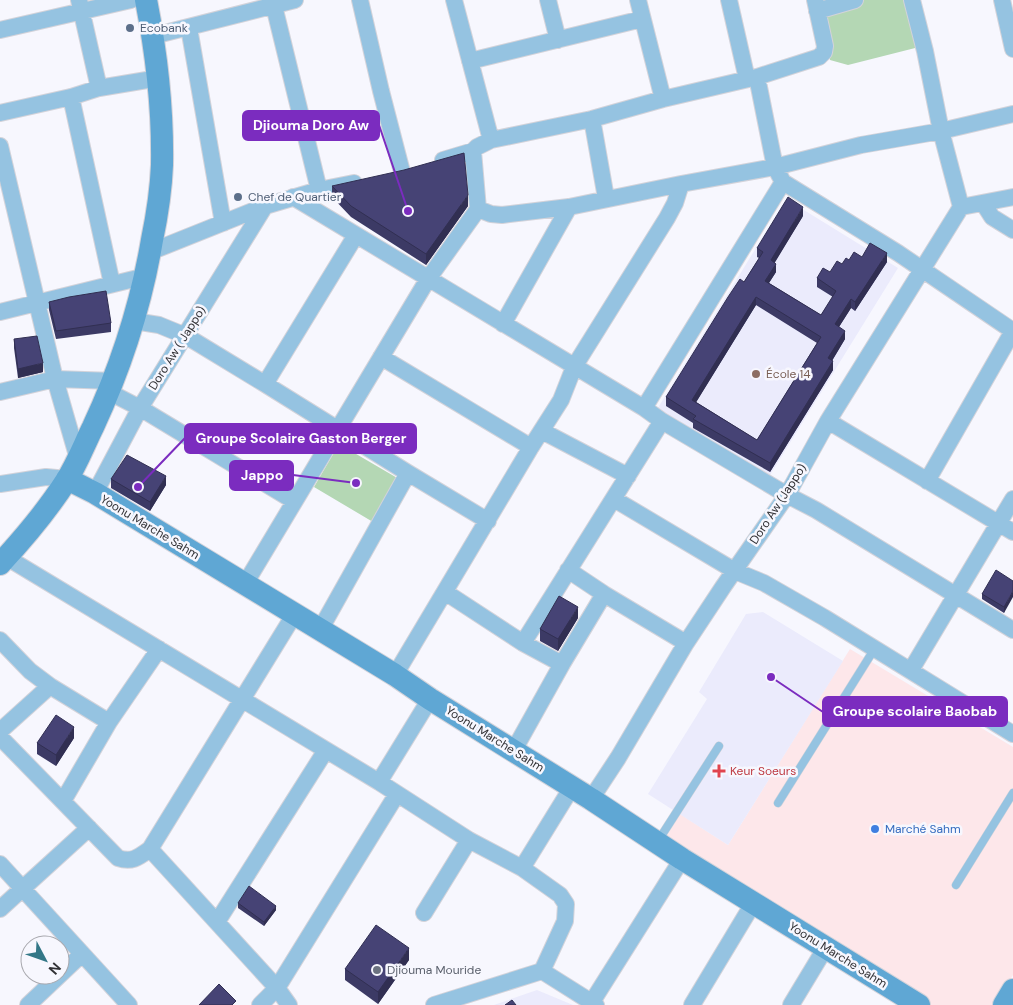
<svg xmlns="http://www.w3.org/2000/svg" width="1013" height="1005" font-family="'DM Sans',sans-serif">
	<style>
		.commercial { fill: #fde7ea }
		.built { fill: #ebebfc }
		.green { fill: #b4d7b4 }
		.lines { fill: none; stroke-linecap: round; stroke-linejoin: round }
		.lane-casing { stroke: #d3d3da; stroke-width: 9 }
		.street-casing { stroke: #d3d3da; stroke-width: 18 }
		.secondary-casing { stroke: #d3d3da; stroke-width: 24 }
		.lane { stroke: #95c3e1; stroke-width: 8 }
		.street { stroke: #95c3e1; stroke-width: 16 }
		.secondary { stroke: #5fa7d4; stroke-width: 22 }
		.wall { fill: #3c3a65; fill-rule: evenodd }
		.shaded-wall { fill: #312f52 }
		.building { fill: #464375; stroke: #312f52; fill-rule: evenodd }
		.service-dot { fill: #5c6f8a; stroke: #f7f7fe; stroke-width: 2 }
		.education-dot { fill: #8d6e63; stroke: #f7f7fe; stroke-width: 2 }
		.health-dot { fill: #e0444e; stroke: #f7f7fe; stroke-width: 2 }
		.shop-dot { fill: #3f7fe0; stroke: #f7f7fe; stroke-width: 2 }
		.worship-dot { fill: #6b7280; stroke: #f7f7fe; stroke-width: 2 }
		.labels { text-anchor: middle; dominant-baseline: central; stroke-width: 5; stroke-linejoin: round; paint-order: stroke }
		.service-label { font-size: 12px; fill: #4e5e75; stroke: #f7f7fe; text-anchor: start }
		.street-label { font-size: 12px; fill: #313135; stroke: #f7f7fe }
		.education-label { font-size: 12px; fill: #785e54; stroke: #f7f7fe; text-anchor: start }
		.health-label { font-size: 12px; fill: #be3a42; stroke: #f7f7fe; text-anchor: start }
		.shop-label { font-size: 12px; fill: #366cbe; stroke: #f7f7fe; text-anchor: start }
		.worship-label { font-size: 12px; fill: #5b616d; stroke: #f7f7fe; text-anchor: start }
		.leader { fill: none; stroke: #7b2cbf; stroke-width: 2 }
		.callout-dot { fill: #7b2cbf; stroke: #f7f7fe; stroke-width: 2 }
		.callout { fill: #7b2cbf; stroke: #7b2cbf; stroke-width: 2 }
		.callout-label { font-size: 14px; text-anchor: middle; font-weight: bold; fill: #fff }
	</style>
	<rect width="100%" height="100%" fill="#f7f7fe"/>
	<!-- commercial -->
	<path class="commercial" d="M850,649L1013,747V975L995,1005H924L662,844L680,814L728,845Z"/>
	<!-- built -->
	<path class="built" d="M786,199L898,268L767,480L656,411Z
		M763,612L843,661L728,845L648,794L707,699L699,692L746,614Z
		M537,990L573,1005H494Z"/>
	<!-- green -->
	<path class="green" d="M860,0H912L923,46L848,65L830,60L819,11Z
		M339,444L399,479L373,522L314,487Z"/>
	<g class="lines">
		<!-- lane casing -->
		<g class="lane-casing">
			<path id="lane" d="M778,803L875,648
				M658,841L719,746
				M956,885L1013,793"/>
		</g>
		<!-- street casing -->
		<g class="street-casing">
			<path id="street" d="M79,0L99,88
				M360,0L381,91L402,172
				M454,0L491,140
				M548,0L558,40
				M638,0L663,99
				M729,0L747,79
				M912,0L925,51L941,131L961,207
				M1002,0L1013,49
				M274,6L319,190
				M817,11L855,0
				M189,28L223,223
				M0,30L131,0
				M153,36L295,0
				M470,61L642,19
				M757,77L775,167L783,182L898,253L1013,331L927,481
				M71,97L112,284
				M0,113L71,97L99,88L159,78
				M592,119L606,198
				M0,146L55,379L78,459
				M443,160L473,151L477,147L491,140L592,119L663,99L757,77L819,57L824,52L825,46L815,0
				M293,197L644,408L662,421L787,495L816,510L1013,630
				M983,203L992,217L1013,230
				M961,207L1013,197
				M478,209L491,214L502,215L569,207L681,184L775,167L861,145L941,131L1013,114
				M150,252L265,206L319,190L354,183
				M0,312L146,276
				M134,321L159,325L186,336L265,384L408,473L488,521
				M503,324L569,207
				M381,357L531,447
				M265,384L356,235
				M0,392L55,379L114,381
				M109,392L140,408L294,501
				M644,408L783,182
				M828,421L1013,532
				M542,431L628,476
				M0,484L46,477L67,479
				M95,493L140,408L265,206
				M614,499L735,571L764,583L825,618L1013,734
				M6,557L379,782L469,840L522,868L560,895L566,904L565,921L542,971L434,1005
				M568,570L604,594L686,643
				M245,584L428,279L478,209L473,151
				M445,592L523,643L562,664
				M320,630L408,473
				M0,640L30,671L50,686L109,722
				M523,643L662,421
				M911,670L1013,499
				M395,675L531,447L561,400L574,367L667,218L675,203L681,184
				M0,731L50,686
				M0,737L118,858C132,863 139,857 150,849L294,615
				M514,750L562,664L604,594
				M379,782L430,699
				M591,799L618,758L686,643L723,587L787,495L828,421L961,207
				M63,801L109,722L159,649
				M150,849L277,988L289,1005
				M0,864L129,1005
				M522,868L572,787
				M0,909L89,828
				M424,913L469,840
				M217,922L326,750
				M542,971L596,1005
				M28,1005L82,954
				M260,1005L277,988L397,794
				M590,1005L682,859
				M692,1005L754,902
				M791,1005L826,947"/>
		</g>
		<!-- secondary casing -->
		<g class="secondary-casing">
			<path id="secondary" d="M67,479L95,493L395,675L430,699L591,799L682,859L919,1005
				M0,564C24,538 47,511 66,481C77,464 84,445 93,427C121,367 141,305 152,240C157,216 161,190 162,165C163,108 157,56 146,0
				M1004,1005L1013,990"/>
		</g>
		<!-- lane -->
		<use href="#lane" class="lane"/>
		<!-- street -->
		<use href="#street" class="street"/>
		<!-- secondary -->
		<use href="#secondary" class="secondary"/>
	</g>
	<!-- wall -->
	<path class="wall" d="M332,186L468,206L426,265L351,217L332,197Z
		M803,216L774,263L776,272L769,283L821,315L833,297L817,287V278L830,272L849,260L862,257L887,262L855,311L851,308L839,327L845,339L832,361L833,370L770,472L693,428V423L666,406V397L744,282L759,258L757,257V248ZM756,305L817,343L757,440L696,402Z
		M49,302L111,323V332L56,339L49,310Z
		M14,339L43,372L18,378L14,348Z
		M111,479L166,485L150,511L111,488Z
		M1013,581L1004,613L982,599V594Z
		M578,618L558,651L540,641V629Z
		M74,738L56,766L37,754V743Z
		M238,903L276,910L264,926L238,908Z
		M409,960L378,1004L345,980V969Z"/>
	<!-- shaded-wall -->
	<path class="shaded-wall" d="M468,195V206L426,265V254Z
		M803,207V216L771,269V260Z
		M887,253V262L855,311V302Z
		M776,264V272L765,289V281Z
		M756,297V305L692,409V400Z
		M851,299V308L835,333V324Z
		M845,331V339L828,367V358Z
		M833,361V370L770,472V463Z
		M43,363V372L18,378V369Z
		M166,476V485L150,511V502Z
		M1013,591V597L1004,613V607Z
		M578,607V618L558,651V639Z
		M74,727V738L56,766V755Z
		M276,906V910L264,926V922Z
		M409,948V960L378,1004V992Z"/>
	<!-- building -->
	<path class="building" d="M464,153L468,195L426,254L351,206L332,186L404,170Z
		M788,197L803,207L771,260L776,264L765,281L821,315L836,291L817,278L823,268L830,272L837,261L842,264L846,258L849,260L854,252L862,257L870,243L887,253L855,302L851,299L835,324L845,331L828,358L833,361L770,463L693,419L696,416L666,397L728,297L740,279L744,282L763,252L757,248ZM756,297L821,337L757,440L692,400Z
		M106,291L111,323L56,331L49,302L69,297Z
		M37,336L43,363L18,369L14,339Z
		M127,455L166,476L150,502L111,479Z
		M996,570L1013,581V591L1004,607L982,594Z
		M559,596L578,607L558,639L540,629Z
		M56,715L74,727L56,755L37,743Z
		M249,886L276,906L264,922L238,903Z
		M376,925L409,948L378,992L345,969Z
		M219,984L236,1001L232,1005H199Z
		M512,1000L516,1005H505Z"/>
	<!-- markers -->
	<g class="service-dot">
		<circle cx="130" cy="28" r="5"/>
		<circle cx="238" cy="197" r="5"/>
	</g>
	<circle class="education-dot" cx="756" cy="374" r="5"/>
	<path class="health-dot" d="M716.5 763.5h5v5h5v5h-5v5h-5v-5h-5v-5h5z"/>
	<circle class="shop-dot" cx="875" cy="829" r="5"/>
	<circle class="worship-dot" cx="377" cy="970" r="5"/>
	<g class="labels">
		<!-- service labels -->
		<g class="service-label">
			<text x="140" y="28">Ecobank</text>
			<text x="248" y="197">Chef de Quartier</text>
		</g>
		<!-- street labels -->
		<g class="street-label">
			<text transform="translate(177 348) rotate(-58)">Doro Aw ( Jappo)</text>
			<text transform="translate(778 504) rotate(-57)">Doro Aw (Jappo)</text>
			<text transform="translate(150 527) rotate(31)">Yoonu Marche Sahm</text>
			<text transform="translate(495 739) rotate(32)">Yoonu Marche Sahm</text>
			<text transform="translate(838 955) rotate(32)">Yoonu Marche Sahm</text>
		</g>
		<!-- education labels -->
		<g class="education-label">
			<text x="766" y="374">École 14</text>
		</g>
		<!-- health labels -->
		<g class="health-label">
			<text x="730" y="771">Keur Soeurs</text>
		</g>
		<!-- shop labels -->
		<g class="shop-label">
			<text x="885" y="829">Marché Sahm</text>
		</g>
		<!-- worship labels -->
		<g class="worship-label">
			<text x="387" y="970">Djiouma Mouride</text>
		</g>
	</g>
	<!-- callouts -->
	<path class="leader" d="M408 211L379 125M138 487L185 438M356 483L293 475M771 677L823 712"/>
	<g class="callout-dot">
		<circle cx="408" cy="211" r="5"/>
		<circle cx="138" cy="487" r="5"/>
		<circle cx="356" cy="483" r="5"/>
		<circle cx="771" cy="677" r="5"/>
	</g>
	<g class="callout">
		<rect x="243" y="111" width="136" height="29" rx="5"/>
		<rect x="185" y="424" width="231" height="29" rx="5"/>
		<rect x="230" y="461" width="63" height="29" rx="5"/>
		<rect x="823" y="697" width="184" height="29" rx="5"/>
	</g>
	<g class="callout-label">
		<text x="311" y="130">Djiouma Doro Aw</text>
		<text x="301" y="443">Groupe Scolaire Gaston Berger</text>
		<text x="262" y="480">Jappo</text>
		<text x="915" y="716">Groupe scolaire Baobab</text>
	</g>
	<!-- north arrow -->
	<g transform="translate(45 960) rotate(131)"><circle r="24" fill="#f7f7fe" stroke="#a8a8ae"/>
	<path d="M0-4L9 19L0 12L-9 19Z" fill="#337787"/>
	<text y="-8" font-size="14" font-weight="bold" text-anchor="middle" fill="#313135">N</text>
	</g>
</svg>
